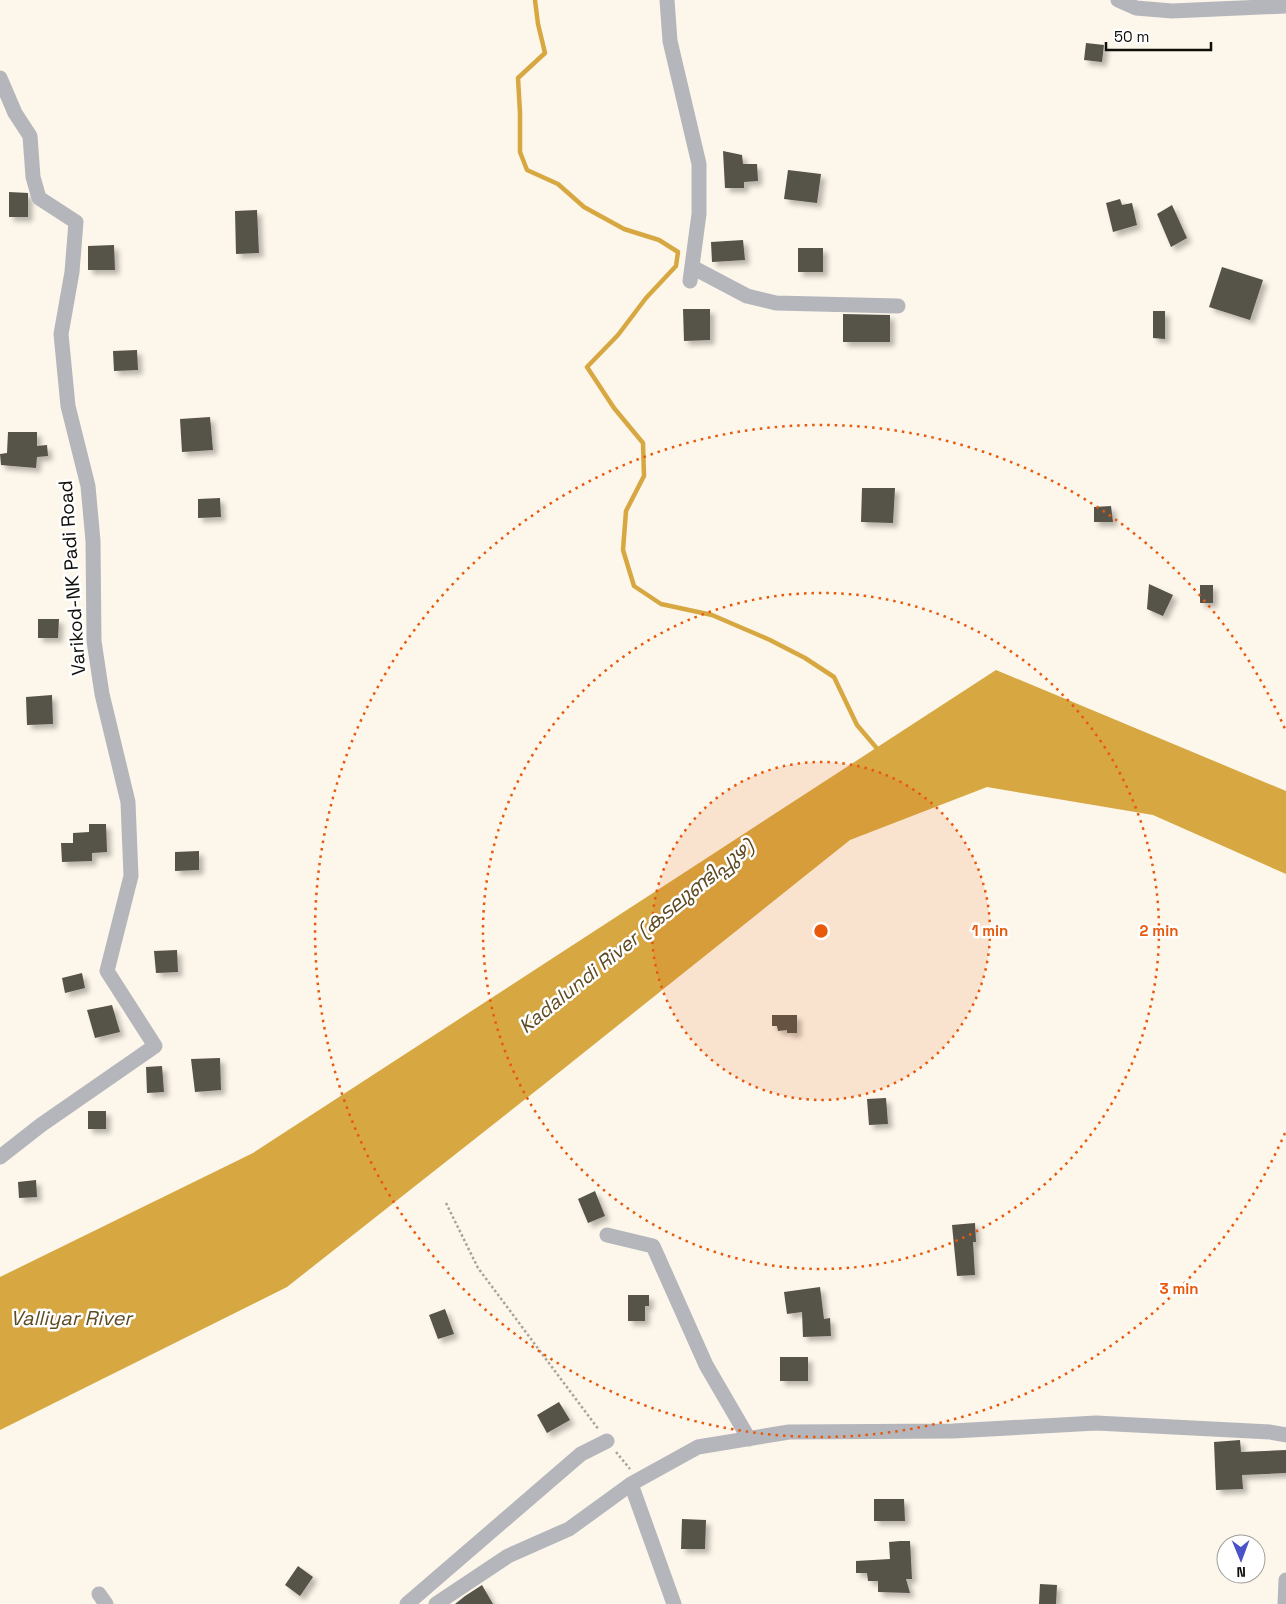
<svg xmlns="http://www.w3.org/2000/svg" width="1286" height="1604" font-family="'Space Grotesk','Noto Sans Malayalam',sans-serif">
	<style>
		.water { fill: #d7a742 }
		.lines { fill: none; stroke-linecap: round; stroke-linejoin: round }
		.stream { stroke: #d7a742; stroke-width: 4.5 }
		.building { fill: #575248; filter: url(#shadow) }
		.path { stroke: #a8a39a; stroke-width: 2.5; stroke-dasharray: 2.5 2.5; stroke-linecap: butt }
		.street { stroke: #b5b6bc; stroke-width: 15 }
		.ring { fill: none; stroke: #e8590c; stroke-width: 2.5; stroke-dasharray: 2.5 5 }
		.labels { text-anchor: middle; dominant-baseline: central; stroke-width: 5; stroke-linejoin: round; paint-order: stroke }
		.street-label { font-size: 19px; fill: #100e0a; stroke: #fff }
		.water-label { font-size: 20px; font-style: italic; fill: #5e4a21; stroke: #fff }
		.centre { fill: #e8590c; stroke: #fff; stroke-width: 2.5 }
		.ring-label { font-size: 15px; text-anchor: middle; font-weight: bold; fill: #e8590c; stroke: #fff; stroke-width: 5; stroke-linejoin: round; paint-order: stroke }
	</style>
	<defs>
		<filter id="shadow"><feDropShadow dx="4.5" dy="4.5" stdDeviation="2.5" flood-color="#0004"/></filter>
	</defs>
	<rect width="100%" height="100%" fill="#fdf6ea"/>
	<!-- water -->
	<path class="water" d="M996,670L1286,791V874L1153,815L987,787L850,840L542,1086L287,1287L0,1430V1277L253,1153Z"/>
	<g class="lines">
		<!-- stream -->
		<path class="stream" d="M535,0L538,24L545,53L518,78L520,113V152L527,170L558,184L584,207L624,229L659,240L678,252L676,266L646,298L618,335L587,367L614,408L643,443L644,476L626,511L623,550L634,586L661,604L712,615L770,640L805,658L834,677L857,725L880,752"/>
	</g>
	<!-- building -->
	<path class="building" d="M1086,43L1104,45L1102,62L1084,60Z
		M723,151L742,155L743,164H757L758,181L744,182V188H725Z
		M788,170L821,174L817,203L784,199Z
		M9,192L28,193V217H9Z
		M1120,199L1122,205L1132,203L1137,225L1113,232L1106,203Z
		M1172,205L1187,238L1171,247L1157,214Z
		M257,210L259,253L236,254L235,211Z
		M743,240L745,260L712,262L711,242Z
		M114,245L115,270H88V246Z
		M798,248H823V272H798Z
		M1222,267L1263,280L1250,320L1209,307Z
		M683,309H710V340L684,341Z
		M1153,311H1165V339L1153,338Z
		M843,314L890,315V342H843Z
		M137,350L138,370L114,371L113,351Z
		M210,417L213,450L182,452L180,419Z
		M8,432H37V446L47,445L48,456L37,457L36,468L1,465L0,454L7,453Z
		M862,488H895L893,523L861,522Z
		M220,498L221,517L198,518V499Z
		M1111,506L1113,522H1094V507Z
		M1149,584L1173,595L1163,616L1147,609Z
		M1200,585H1213V603H1200Z
		M38,619H59L58,638H38Z
		M52,695L53,724L27,725L26,697Z
		M89,824H106L107,852L92,853V861L62,862L61,843H73V833L89,832Z
		M199,851V870L175,871V852Z
		M177,950L178,972L156,973L154,951Z
		M82,973L85,988L65,993L62,978Z
		M112,1005L120,1032L95,1038L87,1010Z
		M772,1015H797V1033H787V1030L778,1031L777,1026H772Z
		M220,1058L221,1090L195,1092L191,1059Z
		M162,1066L164,1092L147,1093L146,1067Z
		M886,1098L888,1124L869,1125L867,1099Z
		M88,1111H106V1129H88Z
		M36,1180L37,1197L19,1198L18,1182Z
		M595,1191L605,1216L588,1223L578,1199Z
		M975,1223L976,1242H973L975,1275L957,1276L952,1225Z
		M820,1287L824,1319L830,1318L831,1336L803,1337L802,1312L787,1314L784,1292Z
		M628,1295H649V1306H645V1321H628Z
		M445,1309L454,1334L438,1339L429,1315Z
		M780,1357H808V1381H780Z
		M559,1402L570,1420L547,1433L537,1415Z
		M1240,1440L1241,1452L1286,1450V1473L1242,1475L1243,1489L1216,1490L1214,1442Z
		M874,1499H904L905,1521H874Z
		M682,1519L706,1520L705,1549H681Z
		M900,1541H910L912,1579H906L910,1593L878,1592V1581H868L867,1573H856V1561L890,1559L889,1542Z
		M298,1566L313,1577L300,1596L285,1585Z
		M1040,1584L1057,1585L1056,1604H1039Z
		M482,1585L493,1604H455L465,1596Z"/>
	<g class="lines">
		<!-- path -->
		<path class="path" d="M446,1203L478,1268L599,1430
			M616,1452L630,1469"/>
		<!-- street -->
		<path class="street" d="M667,0L670,41L699,164V214L690,281
			M1118,0L1136,8L1172,11L1286,6
			M0,78L15,113L30,136L33,177L39,198L76,222L72,272L61,334L68,406L88,486L93,541L94,641L102,694L128,802L131,876L107,971L155,1046L41,1125L0,1157
			M692,267L747,296L776,303L898,306
			M607,1235L653,1246L706,1365L749,1439
			M631,1484L674,1604
			M99,1594L106,1604
			M407,1604L581,1454L607,1441
			M436,1604L508,1556L569,1529L631,1484L698,1447L789,1432L953,1431L1096,1423L1270,1432L1286,1435
			M1285,1604L1286,1580"/>
	</g>
	<!-- distance rings -->
	<circle cx="821" cy="931" r="169" fill="#e8590c" fill-opacity=".12"/>
	<g class="ring">
		<circle cx="821" cy="931" r="169"/>
		<circle cx="821" cy="931" r="338"/>
		<path d="M1285 1133A506 506 0 1 1 1285 729"/>
	</g>
	<g class="labels">
		<!-- street labels -->
		<g class="street-label">
			<text transform="translate(72 578) rotate(-94)">Varikod-NK Padi Road</text>
		</g>
		<!-- water labels -->
		<g class="water-label">
			<text transform="translate(636 936) rotate(-39)">Kadalundi River (കടലുണ്ടിപ്പുഴ)</text>
			<text x="71" y="1318">Valliyar River</text>
		</g>
	</g>
	<circle cx="821" cy="931" r="8" class="centre"/>
	<g class="ring-label">
		<text x="990" y="936">1 min</text>
		<text x="1159" y="936">2 min</text>
		<text x="1179" y="1294">3 min</text>
	</g>
	<!-- north arrow -->
	<g transform="translate(1241 1559) rotate(179)"><circle r="24" fill="#ffffff" stroke="#9f9f9d"/>
	<path d="M0-4L9 19L0 12L-9 19Z" fill="#4a52c7"/>
	<text y="-8" font-size="14" font-weight="bold" text-anchor="middle" fill="#100e0a">N</text>
	</g>
	<!-- scale -->
	<path d="M1106 42v8h105v-8" fill="none" stroke="#100e0a" stroke-width="2.5"/>
	<text x="1114" y="42" font-size="15" fill="#100e0a" stroke="#ffffff" stroke-width="4" paint-order="stroke">50 m</text>
</svg>
